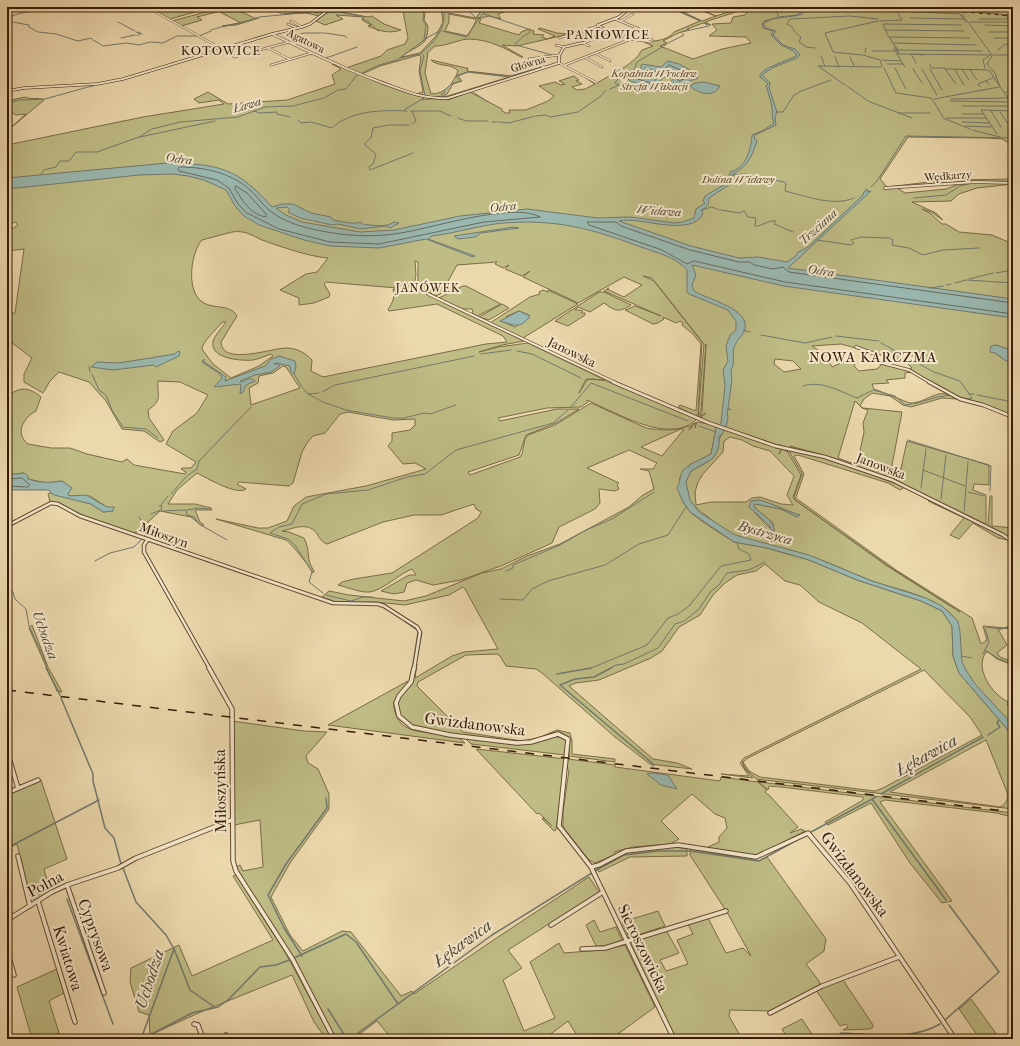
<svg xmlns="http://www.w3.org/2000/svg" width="1020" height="1046" font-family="'IM FELL French Canon',serif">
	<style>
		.green { fill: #bfbc85; stroke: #7a6c46; fill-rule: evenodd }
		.water { fill: #9ab8b1; stroke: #72796d }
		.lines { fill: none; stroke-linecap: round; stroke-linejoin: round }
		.shore { stroke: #686a5c; stroke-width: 1 }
		.stream-far1 { stroke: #72796d; stroke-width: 1 }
		.stream { stroke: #72796d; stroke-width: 1.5 }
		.street-far3-casing { stroke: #634a30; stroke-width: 2.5 }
		.street-far2-casing { stroke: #634a30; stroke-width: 3.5 }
		.street-far1-casing { stroke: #634a30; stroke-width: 4.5 }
		.street-casing { stroke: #634a30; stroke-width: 5.5 }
		.secondary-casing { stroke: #351b07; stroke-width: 3 }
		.street-far3 { stroke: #f3e6ca; stroke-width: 1.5 }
		.street-far2 { stroke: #f3e6ca; stroke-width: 2 }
		.street-far1 { stroke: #f3e6ca; stroke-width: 2.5 }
		.street { stroke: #f3e6ca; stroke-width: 3.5 }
		.secondary { stroke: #f3e6ca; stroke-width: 2 }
		.rail-far1 { stroke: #351b07; stroke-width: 1; stroke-dasharray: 4 4; stroke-linecap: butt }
		.rail { stroke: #351b07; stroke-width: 1.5; stroke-dasharray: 9 9; stroke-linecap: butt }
		.labels { text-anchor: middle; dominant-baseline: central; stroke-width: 4; stroke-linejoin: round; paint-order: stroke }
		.far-street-label { font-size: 11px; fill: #351b07; stroke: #f3e6ca }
		.far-park-label { font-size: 11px; font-style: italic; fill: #5e4b2d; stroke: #f3e6ca }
		.far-water-label { font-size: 12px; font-style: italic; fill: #534a3a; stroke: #f3e6ca }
		.far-neighbourhood-label { font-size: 12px; letter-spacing: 1px; fill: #351b07; stroke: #f3e6ca }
		.far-quarter-label { font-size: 13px; letter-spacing: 1px; fill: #351b07; stroke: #f3e6ca }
		.street-label { font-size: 13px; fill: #351b07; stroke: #f3e6ca }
		.neighbourhood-label { font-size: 14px; letter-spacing: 1px; fill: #351b07; stroke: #f3e6ca }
		.water-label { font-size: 14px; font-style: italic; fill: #534a3a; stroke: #f3e6ca }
		.near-street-label { font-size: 16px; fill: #351b07; stroke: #f3e6ca }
		.near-water-label { font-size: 17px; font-style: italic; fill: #534a3a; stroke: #f3e6ca }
	</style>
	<rect width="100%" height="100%" fill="#ecd8ad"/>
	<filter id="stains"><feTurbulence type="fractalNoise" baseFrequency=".005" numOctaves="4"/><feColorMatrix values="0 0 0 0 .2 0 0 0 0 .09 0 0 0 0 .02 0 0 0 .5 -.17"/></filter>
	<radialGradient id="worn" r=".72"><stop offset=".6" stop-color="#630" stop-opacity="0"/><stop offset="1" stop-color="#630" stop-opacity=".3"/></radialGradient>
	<!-- green -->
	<path class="green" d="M149,7H213L170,19Z
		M224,7L228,9L197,17L202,20L181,26L172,21Z
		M289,7H331L319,16L306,13L283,14L299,12Z
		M396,7L408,10L415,7H426L424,20L428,26C428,30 427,36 426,39C421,48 407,50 402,57L420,53L436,36L443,22L441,7H446L448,13L481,19L479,23L519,35L521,32L529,29L534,31L533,34L544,35L542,37L547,39L555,36L538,29L540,28L557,33L569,34L517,46L502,45L523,57H521C505,48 488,39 468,39C457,40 447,46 435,46L428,52L425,73L431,94C446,94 454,82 458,71C452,63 437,67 431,60L466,68H468L467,71L511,76L543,67L445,99L448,100L470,92L502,109V111L506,113H510L509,110H526L548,101L554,96L539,86L555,82L561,85L565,84L559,81L574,76L579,80L576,81L582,84L572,87L577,90L585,89L595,84L578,73L597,83C613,73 634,65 642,50L653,46L642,41C652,42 668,41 674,32L700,21L669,7H673L702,21L716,16L693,7L716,16L744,7H751L705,22L711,25L703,23L687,29L689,30C680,31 671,37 663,41L667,43L660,46L693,59L722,49L751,43L746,37L709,36L717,30L712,24L731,23L733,17L745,15L747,12L756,7H870L872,9L871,7H984L967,9L965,11L1013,15H1001L1013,17V145L1002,139L988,138L908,137L880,179L887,187L946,180H956L961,182L958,180L1013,179V184L977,188L959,194L951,201L912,202L936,213L943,220L931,212L922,209L931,214L942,224H946L959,232L992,235L1013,244V346L1008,349L995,345V353L1005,360L1013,361V416L956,397L910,369L912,368L906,362L841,344L812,346L824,354L819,361L828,360L832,367L847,360L857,361L854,366L859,371L877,369L882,364L913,372L905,373V378L886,380L889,383L872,384L874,389C880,391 906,402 910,403C929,403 937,385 957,399L942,398L911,407L903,405L890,396L872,393L864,399L860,406L863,408L902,412L890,476L897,480V481L823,455L790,446L804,451L783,447L780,444L781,446L734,431L781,448L779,454L783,449L787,452L786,449L801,475L793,497L795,500L887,566L960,612L887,565L795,500L794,497L802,474L789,451L817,455L905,487L900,490L888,483L798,455L794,456L804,474L796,497L797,499L896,570L972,618L981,644L987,640L983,626L1005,628L1013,624L1012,628L998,629L1007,645L997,653L1000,657L1013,662V665L997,659L988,652H986C974,669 992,694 1008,702V706L1013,710V726C997,706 972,688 962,663C954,641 969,623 942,607C921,593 895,589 872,581C851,573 831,563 810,556C783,546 752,545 726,531C719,527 713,521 707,516C696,509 683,497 686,482C688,467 702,468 711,459C720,452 716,440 723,433L716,428L711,454L690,465V466L680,477L679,491L683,502L690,512L703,522L734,542L767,548L809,560L857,580L921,601L942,611L952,626L953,656L959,673L1013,736V809L756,779L745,768L742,761L744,768L753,778L721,774L749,776L740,763L744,758L921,669L862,623L819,602L800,585L785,581L765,564L756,571L737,575L725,583L713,595L700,615L679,627L662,651L651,658L599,680L575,683L569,686L653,759L677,763L692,769L650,764L615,737L542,673L536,669L506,666L500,656L497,654L466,655L418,682L417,686L463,732L522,741L538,738L557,730L570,733L572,741V754L615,759V762L569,756V739L562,733L553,732L537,739L520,742L422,730C404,724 397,717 398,698L412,684L415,664H417L415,678L452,656L464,652L498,649L465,589L463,587L449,595L405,605L375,602L339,603L322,597L329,591L349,595L404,601L426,596L482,573L501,569L527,556L560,544L629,507L643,495L654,489L649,471L640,469H653L657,463L629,450L587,468L619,483L617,485L619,489L615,491L599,489L600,503L595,509L559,527L552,543L501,566L461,580L433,585L416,580L407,583L404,592L394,594L381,591L409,575H416L412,569C399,574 388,586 374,591C364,595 348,587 338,585L342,582L354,579L392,573L478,518L481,512L476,509L474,504L441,515H414L383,522L327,544C322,542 320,539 318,535C309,521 295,528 282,531L289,532L304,538C311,551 305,558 314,571L313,573C311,568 291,543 286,540L216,519L258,528H268L287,521L294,506L306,497L366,486L426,469L415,463L403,464L388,446L392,441V433L410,430L415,425V419L393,420L348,412L340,414L325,433L313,436L307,443L302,452L293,483L289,486L239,482L237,484L246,489C237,496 207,478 197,473L177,490L168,504H195L211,508L212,510H195L200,522L204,525L202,526L191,517L160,511L137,532L133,533L86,517L59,503L50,502L48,494L50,493L91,504L103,512L113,511L90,496H69L68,494L71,488L62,481L46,483L28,479L24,473L7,475V397C19,386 29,387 41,397L36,411C24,417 14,433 28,444L51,448H70L87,454L122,462L127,459L134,465L185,474L186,472L181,469L182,468H191L196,462L166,444L173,431L197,413L208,395L180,382L158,381C157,396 163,400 148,410L149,418L164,440L160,442L144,431L122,429L106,401L89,382L59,372L50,381L43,393L24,382V374L32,358L7,339V314L15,313L24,249L7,251V232L18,225L16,222L7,225V145L143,117L224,104L219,100L199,103L194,99L208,92L228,104L287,100L335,84L332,75L341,69L332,64L346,68L381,56L387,50L405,44L408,38L403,11ZM449,14L475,19L476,21L468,36L445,31L449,22ZM419,55L421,57L419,71L423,92L416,94L362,74L380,66ZM468,72L509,77L441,98L447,94L453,84L462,81L458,76ZM962,183L946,189L905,193L897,188ZM232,232C245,230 251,235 262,240C278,246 311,257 328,258L317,272L306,274L280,290L299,298V305L314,303L329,297L330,294L324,284L326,282L397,288L402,290L393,289C395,296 393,303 388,309L389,311L437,304L503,336L507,342L486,344L323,377L311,371L312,360C305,353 299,349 288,348C274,347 222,367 221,342L237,316C230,303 211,310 201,301C186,289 191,252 202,240ZM415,261L418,262V280L415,287L421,288L436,296L450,289L444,285L447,283L457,265L497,262L495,264L503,268L509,265L505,269L522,276L530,271L523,277L578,303L624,277L642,285L624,297L607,289L609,288L604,291L661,316L635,306L625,310L653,324L658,323L664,319L663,317L676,323L680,321L683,323L682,325L693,334L701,344L696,411L680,405L678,407L696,416L698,414L702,342L654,281L643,276L652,278L704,344L698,417L701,411L706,344L702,412L699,417L706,413L701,417L709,424L697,422L695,428L696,422L689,430L694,423L689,427L688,426C673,432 661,430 646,428L591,403L555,425L528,435L525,439L522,454L520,457L470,475L468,472L519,455L526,435L556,423L579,409H557L500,421L498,418L547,408L581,407L588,402L587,400C615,412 670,446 697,419L607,381L593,379L587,380L579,393L586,379L605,380L528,343L498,347L479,352L502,345L524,341L444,303L419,288H416L412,291L404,290H413L416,275ZM222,322H226C222,328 215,335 213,341C209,360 245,361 253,360C259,359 265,356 271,354L273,356L259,366L231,378L213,364L202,349C202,342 217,329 222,322ZM775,359L793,361L801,369L784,372L774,364ZM283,366L286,367L300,388L251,405L249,388L258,383L259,376L273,373ZM855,401L862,408L868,410L863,423L864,432L857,465L838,458ZM681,429H684L662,456L641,447ZM730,437L742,440L753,446L770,451L794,476L787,495L793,505L781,504L760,497L752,498L746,502H711L696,505L695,492L698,482L703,474L723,452L724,441ZM759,500C774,504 785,510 799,515L797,517L781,509L755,504L754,506L756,509L773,523L774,532L754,512L751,501ZM924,670L970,717L982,735L883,788L875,791L760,777L749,771L743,762L748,758ZM986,740L1007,792C1008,799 1007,804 1000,807L890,792Z
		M484,7H505L507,11L498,14L501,19L489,16L481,18H476Z
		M234,8L254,18H259L236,25L222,26L241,23L220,12Z
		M330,10L368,17L372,16L384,24L401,30C389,34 379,31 368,26L371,25L362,20L363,17L336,15L343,19L325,25L316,21Z
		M25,97C31,100 38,97 44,100L7,131L26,114L16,115L7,110V101Z
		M463,286H466L501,304L477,316L472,313L473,311L472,309H463L439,298Z
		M543,290L548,292V290L578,304L523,338L490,323L530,297L540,294L539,292ZM519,311L529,315V318L515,327L503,322L507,316Z
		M599,292H604L631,305C618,313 615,311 604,303L590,312L578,307L575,310H580L583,311L581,313H585V315L568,326L555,321Z
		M502,304L509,308L489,320L479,317Z
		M907,441L989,465V485L974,484L973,490L986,495V524L898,482Z
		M990,496H992V526L1013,528V532L1008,534L1013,538V540L988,525Z
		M930,499L998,534L1008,540L998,538L973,523L959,539L950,535L964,518L928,501Z
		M32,625L48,667L62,692L57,691L29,628Z
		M408,681C407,688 396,692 394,703C393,707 395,711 396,715C407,743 449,725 465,743L328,725Z
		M232,721L304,731L327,732L306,756L308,763L318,769L329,794V809L290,863L271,897L290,935L303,951L342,931L351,932L401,996L412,991L414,994L498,937L589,877L599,892L508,950L522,968L503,980L524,1031L555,1018L530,962L559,943L564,953L601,950L625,945L655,1007L611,1039H579L568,1021L544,1039H392L377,1021L353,1039H335L316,1000L236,867L240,865L243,871L263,867L260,820L234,825Z
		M555,735L566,739L567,746L565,755L471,744L465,738L526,744L537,742Z
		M476,749L566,759L556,830L554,831L542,819L543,818L552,826L539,813L537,814Z
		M568,759L615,765V767L720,781L721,777L758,782L767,790L765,792L770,796L798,827L790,833L801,829L805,831L756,856L710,849L708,847L719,842V837L727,828L725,818L715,814L692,794L661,821L679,839L670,844L633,847L614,852L616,854L614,855L595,863L589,860L563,827V812L569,770L567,769Z
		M41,780L67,859L44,869L50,892L35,901L30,896L17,844L7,849V794Z
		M759,782L1013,813V821L1008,816L997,813L885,800L880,802L952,901L942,903L910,863L871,803L828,825L825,822L863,800V797L781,787L769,786L768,790Z
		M676,847L687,849V856L630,857L599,872L596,869L626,852Z
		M690,849L759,861L767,857L826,939L824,951L806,964L819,981L820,986L772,1011L730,1010L729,1016L742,1039H676L630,942L665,931L667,932L679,953L660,960L666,971L688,964L677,940L693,934L688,924L708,918L726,953L743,948L751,956L728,914L690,855Z
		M236,875L285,952L332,1039H326L314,1022L292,975L203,1011L150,1035L149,1015L139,1012L130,982L131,968L179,945L192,976L273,940L233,876Z
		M658,911L665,926L629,938L622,922Z
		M594,920L600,932L616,927L622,940L606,946H596L586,925Z
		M57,969L64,993L49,1001L59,1033L47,1039H32L17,987Z
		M843,980L873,1025V1027L870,1029L843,1030L848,1027L846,1024L840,1026L816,990Z
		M971,999L1000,1039H980L959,1009Z
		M802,1019L815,1039H788L782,1029Z"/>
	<!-- water -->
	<path class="water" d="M857,7L833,11L813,9L803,11L802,14C790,19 773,15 763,24L766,28L776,31L773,35L783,45L795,49L800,55L797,58L772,68L762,75L770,83L769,88L777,112L775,117L776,125L755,135L754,138L757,141C752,156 748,166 733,174L732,183L709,198C707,206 712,203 702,210L703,214C689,238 641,216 619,221L691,246L739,258L758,257L787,262L796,256L797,253L808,247L862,196L866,189L868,190L867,192L871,191L788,268L1013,299V318L784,286L692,265L696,275L692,285L694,291C706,299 754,309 744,332C742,336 737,340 735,345C731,353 736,361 731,371L732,380L728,408L731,410L727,409L728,419L725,430L719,437V446L716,454L712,459L691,471L686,482L690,500L699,512L735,535L809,555L872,581L926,598L942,606L958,621L960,632L962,662L966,670L975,684L1012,724L1013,736L959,673L953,656L952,626L942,611L921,601L857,580L809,560L767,548L734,542L690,512L683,502L677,488C682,480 678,469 690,466L689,465L711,454L716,428L721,423L725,385L723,370L728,361L726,346L730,335L736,330V321L728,310L689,294L687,292V270C676,257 657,253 641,247C592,229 558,219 504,223C480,225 456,233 432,236L428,239L475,256L473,257L426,239L379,248L330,246L304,240L259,225L244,216L235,206L226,190L204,180L188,176L172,174L139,175L7,189V178L167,163C220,164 237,168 272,207L282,204H293L311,213L331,217L333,220C340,221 353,225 361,222L362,224C370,225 387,228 394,222L399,223L390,228L386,226L361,229L338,224L332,225L300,218L288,212L290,210L287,207L276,208L286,215L302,222L360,232L394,230L460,216L527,209L598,218L631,217L674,223L683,222L694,218L696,209L705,203L703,201L705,196L729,182L730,172C746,168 751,150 752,135L764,130L774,123C771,117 773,114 772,108C771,100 768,93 766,86L768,84L760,77V74L768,68L794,57L797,55L792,50L781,45L771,35L773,31L763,28L762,24L764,21L779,17L797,15L802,11L811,8L835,10Z
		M668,61L679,64L692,71L689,75L698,78L673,87L668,85L674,78L663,77L658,84L670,87L660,91L630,81L627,78L640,69L642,64L661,67Z
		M704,82L720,86C713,98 699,94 690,86L695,83Z
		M514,227L519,228L481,233L475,237L466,238L458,239L454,236Z
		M519,311L530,316C520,330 514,325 500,321Z
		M996,345L1008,349L1013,346V361H1006L995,353L990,352L991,346Z
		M178,351L180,352L179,356L156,367L154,365L113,370L91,367L97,362L119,363L175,354Z
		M279,356L295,361L296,367L294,374L291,372L290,366L275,363L274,364H278L280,366L271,372L255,375L240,381L243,382L247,379H253L255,381L246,385L243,392L240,394L241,384L214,387L222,378L220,374L202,362L204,359V362L226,377L225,381L265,366L271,359Z
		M24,473L28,476V479C41,483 49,483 62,481L72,488L68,494L69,496L86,495L107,507H114L113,511L103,512L91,504L54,495L48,490H7V475Z
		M759,500C775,504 785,511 800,515L797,517L781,509L755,504L754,506L756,509C763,515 775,521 774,532L772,531L769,525L749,507L751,501Z
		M650,773L668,775L677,789L661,785L647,774Z"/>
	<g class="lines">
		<!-- shore -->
		<path class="shore" d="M669,65L685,72L686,78L679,81L675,74L666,72L665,70Z
			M646,68L660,73L653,84L638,79Z
			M180,167C204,167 232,173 250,190C257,196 262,204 269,210C289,227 323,232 349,235C363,236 381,236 394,234C428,230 512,201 540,217L484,222L379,244L330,242L279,229L247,213L238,204L229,188L217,180L179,171L178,169Z
			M236,186L247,193L266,214V217C251,215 243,201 235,189Z
			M1013,303L789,272L783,267L773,269L754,265L750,262H739L690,250L621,226L616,222H587L589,225L662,250L687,264L694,261L785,282L1013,314
			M7,479L22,478L30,485L28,487L7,486"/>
		<!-- stream-far1 -->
		<path class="stream-far1" d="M269,7L282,14
			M442,7L445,13
			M468,7V10L476,18
			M670,7L701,21
			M764,7L765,9L774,11
			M776,11L779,17
			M901,11L960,14L966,22
			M314,13H323
			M326,13L339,12L364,17L363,19L369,22L378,31
			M484,14L528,29
			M962,14L967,22
			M7,17L45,7
			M259,17L312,12
			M479,18L490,7
			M910,18L963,19
			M1007,18L1013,25
			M979,19H1008
			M7,21L29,25V27L38,32
			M880,21L902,20L894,7
			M118,22L135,31
			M968,22L991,54
			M970,22H1010
			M704,23L707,25
			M985,25L1013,26
			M222,27L258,18
			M884,27L883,24L961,25
			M884,27L887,33
			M211,30L221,27
			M886,30L964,31
			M442,31L466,37L479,19
			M39,32L56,34L78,41L91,38L94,41
			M136,32L141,34
			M138,32L142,34
			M795,32L792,27L787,24L790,19L850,16L878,19
			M989,32H1013
			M325,33L345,36L347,38
			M796,33L801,37L799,42L806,47L815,48
			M887,34L891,40
			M137,35H139
			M526,35L530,32L529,30
			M199,36L211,31
			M289,37L304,33H324
			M890,37L970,38
			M121,38L135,35
			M994,38H1013
			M425,39L439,31
			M891,40L895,46
			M95,41L103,46L126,43
			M127,43L139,45L150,42L163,43L177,36H197
			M668,43L684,35L681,32L709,26
			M894,43L976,45
			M515,44L525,35
			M516,45L552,55
			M895,47L899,54L992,55
			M896,47L899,53
			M894,48L897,54
			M897,50L982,51
			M998,50L1004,45L1013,42
			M872,51H895
			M865,53L866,48
			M897,54L905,67
			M911,54L916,63
			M913,54L922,55
			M862,55L833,52L825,33L878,21
			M863,55L880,60L882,66
			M993,55H1013
			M821,56L825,66
			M992,56L987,64L995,73L1000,87
			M835,57L839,67
			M850,57L854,66
			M326,58L357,47
			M400,58L420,54
			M882,60L901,61
			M887,64H903
			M930,64L931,67
			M884,68L896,93L931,98L933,101
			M895,68L906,89
			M932,68H945
			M985,68L983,60L989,56
			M913,69L922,83
			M922,69L937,95
			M930,69L942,90
			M962,69L969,80
			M955,70L964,85
			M970,70L977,80
			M986,81L989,84
			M956,84L945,69L989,70L1005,94
			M845,85L818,66L881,67
			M847,86L868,101L912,118
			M89,87L93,86
			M980,87L978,84L993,78
			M610,89L619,85L615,83C620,75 625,73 634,70L637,62L667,44
			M473,92L488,102
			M799,92L831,80
			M1005,93L1013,88
			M1006,95L1013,106
			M425,96L420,71L424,56L421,53C433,44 445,30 444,14
			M433,97L443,96L441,94L445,93L444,91L451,84L460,81L456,76L467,72L511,76L542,67
			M934,99L999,87
			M951,99L1008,98
			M421,100L431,99
			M441,100L448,99
			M950,101L1011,102
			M934,102L943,117
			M7,103L20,100L45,99L88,87
			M962,106H1013
			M404,110L424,98
			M254,111L260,113L277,112V114L290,117
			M411,111H440L451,116
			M412,111L416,121L412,124
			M991,111L1001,127
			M1008,111L1013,118
			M776,112H783L794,95L798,93
			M1000,112L1013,131
			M898,113H930
			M962,114H983
			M536,116L545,115L551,117L578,112L601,96L606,90
			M458,118L466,121H488
			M943,118L970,129
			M947,118H986
			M298,120L301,123L311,122L332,128C351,110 383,110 407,111
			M492,122H497
			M499,122L509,123L535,116
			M962,122L989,123
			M409,125H389L373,128L371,138L364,144L376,154L373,164L369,167L370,170L413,153
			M965,126L991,127
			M972,130L1000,137
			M997,134L981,110L1013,111
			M140,137L215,121
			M41,174L44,170L56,167L60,161H69L76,152H97L139,137L152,129L180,122L238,117L265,107L293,106L324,98L338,90L346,89L356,76L379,65L397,60L424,40L426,25L423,21L424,7
			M745,174L784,182L786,184L785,191C806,196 833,207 854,198
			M732,175L743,174
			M960,182L1013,181
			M928,184L959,182
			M871,187L877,181L906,136L1013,138
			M914,198L946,195L960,186L972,183
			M701,210L712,207L719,210
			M721,210L739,213L744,211L748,217L756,218L755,226C763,226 768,220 776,221L774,224L793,232
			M817,240L851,245L854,243L851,240L861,237L889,238L893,240L892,245L909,248L923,255L943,250L979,248
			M996,273L1013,270
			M969,279L993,273
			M967,280L1013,283
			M955,283L966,280
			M946,285L951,284
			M930,288L943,286
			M743,330L750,332
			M761,335L805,343L832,337
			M836,336L879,341
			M881,343L934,372L960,381L972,398L967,399L956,396
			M517,351L532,354L581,378
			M481,354L511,350
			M89,366L90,372
			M92,374L99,390L106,395L112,410L123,427L146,429L158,438
			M294,374L302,387
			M803,386C822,380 839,391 857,398L873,390L895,396L905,405L912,404
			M303,388L308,394L319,393
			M322,392L335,385L474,356
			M308,394L323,402L346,410L393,418H404L424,413L430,414L456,405
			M969,394H974
			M977,395L1013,402
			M914,404L937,397L951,395
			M571,407L591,383L688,421
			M699,426L716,432
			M908,440L991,466L990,491
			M923,470L965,486
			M921,488L926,449
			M968,492L984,496
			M171,494L187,476L197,469L199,461L251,407
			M941,499L946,455
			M161,505L168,496
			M187,510L198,508L209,509
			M163,511L186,510L187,515L194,517L199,524L227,540
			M964,511L968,462
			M151,514L161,510L162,506H159
			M139,517L144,525
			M144,536L151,529L146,526
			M95,561L110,553L134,547L142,539
			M506,571L513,568V565L560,545L586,530L612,519L654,492
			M7,586L13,592L15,599L26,609L29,626L43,656L47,669
			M323,593L309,582L312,572L295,545L288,539L270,533L279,527L292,524L302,504L326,494L368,490L407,477L425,474L456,450L553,423L568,410
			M326,595L351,601L363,597H372
			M500,599L523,600L532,589L548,581L605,565L639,544L668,535L686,507
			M386,605L395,612
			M404,621L418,631L412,669
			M986,627L1001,629L1013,626
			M985,650L999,659L1013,664
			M983,654L989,642L985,628
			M961,656L972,658
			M416,665L422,633L418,627
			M589,669L647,645L668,618L678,614L689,606L721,566L751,560L749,554L739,549L737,543
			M609,669L616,665L624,664L658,648L675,624L684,621L699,609L711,591L719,585L727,573L749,570L765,562"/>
		<!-- stream -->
		<path class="stream" d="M46,668L60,695
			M611,668L594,677L575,679L560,685L652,763L653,766
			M557,674L591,668
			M410,679L412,668
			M61,698L93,774V781L105,828L114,838L121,864
			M988,735L1000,727L997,723L999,720
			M881,794L983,737
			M872,799L946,900
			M811,832L876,797
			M7,848L99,800
			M123,868L136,902L166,935L174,949L141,1039
			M595,871L624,855L658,851H690L759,861L797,840
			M67,899L113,1024
			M174,949L190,990L213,1006
			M302,956L284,928L268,895L286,864L327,808L326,798
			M294,958L346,934L356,942L398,1004
			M328,1009L347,1039
			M945,1020L999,972L949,905
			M843,1033C875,1034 911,1041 940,1024
			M148,1036L192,1013L218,1007L228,1000L260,967L276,965L289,960
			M350,1039L492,935L592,873
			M834,1039L841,1033"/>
		<!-- street-far3 casing -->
		<g class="street-far3-casing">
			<path id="street-far3" d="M147,7L236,57
				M971,9L986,7
				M615,19L644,31L646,33L643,36L652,40L651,42
				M291,21L302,27
				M621,21L633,14
				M288,24L297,28
				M579,32L593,39
				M609,32L631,39L651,42
				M559,38L598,26
				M583,43L589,46
				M556,45L564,47
				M268,48L289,59
				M597,54L610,61
				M234,57L289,42
				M586,58L602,67
				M559,63L597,83
				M271,65L312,53
				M565,65L631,39
				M544,67L529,59L559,55"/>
		</g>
		<!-- street-far2 casing -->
		<g class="street-far2-casing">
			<path id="street-far2" d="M885,188L975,182L1013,183
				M428,294L616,383
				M856,347L875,354L878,362L909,370L931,383"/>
		</g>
		<!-- street-far1 casing -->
		<g class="street-far1-casing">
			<path id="street-far1" d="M613,382L709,423L775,446L825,457L892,480L1003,535L1013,542
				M929,382L960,399L983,405L1013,417
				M7,526L51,503L58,504L80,516L333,603L378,604L384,606L417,627L420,632L414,669
				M148,539L144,545V552L210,669"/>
		</g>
		<!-- street casing -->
		<g class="street-casing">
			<path id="street" d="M209,668L232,709L233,861L236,871L293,960L334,1039
				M414,668L411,682L399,696L396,703L399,716L412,727L450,735L517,743L531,742L558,734L568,739L559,826L591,867L599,865L626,851L678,845L756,857L808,833L850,883L955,1039
				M7,751L18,788
				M7,793L38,780
				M18,856L30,906
				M591,867L674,1039
				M67,885L104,993
				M38,901L75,1022
				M7,920L52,892L67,885L118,868L136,858L232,820
				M551,925L603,892
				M582,949L605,948L726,911
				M7,950L14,975
				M770,1013L822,986L899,957
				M194,1024L198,1025L203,1039
				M226,1035L227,1039
				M838,1039L842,1036L847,1039"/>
		</g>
		<!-- secondary casing -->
		<g class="secondary-casing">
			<path id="secondary" d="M272,34C309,52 345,69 383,83C405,91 425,100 448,98L559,63V56L564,47L586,42L608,32L598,25L619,17L631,7
				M7,91L24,88L97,84L123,79L272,34L302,27L310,24L332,7"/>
		</g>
		<!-- street-far3 -->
		<use href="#street-far3" class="street-far3"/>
		<!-- street-far2 -->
		<use href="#street-far2" class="street-far2"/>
		<!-- street-far1 -->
		<use href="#street-far1" class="street-far1"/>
		<!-- street -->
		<use href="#street" class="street"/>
		<!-- secondary -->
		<use href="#secondary" class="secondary"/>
		<!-- rail-far1 -->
		<path class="rail-far1" d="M907,7L1013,16"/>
		<!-- rail -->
		<path class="rail" d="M7,690L1013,812"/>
	</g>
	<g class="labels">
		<!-- far-street labels -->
		<g class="far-street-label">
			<text transform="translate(306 41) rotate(27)">Agatowa</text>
			<text transform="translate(528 64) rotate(-17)">Główna</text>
			<text transform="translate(948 176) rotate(-4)">Wędkarzy</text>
		</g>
		<!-- far-park labels -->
		<g class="far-park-label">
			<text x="654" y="73">Kopalnia Wrocław<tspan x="654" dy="13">Strefa Wakacji</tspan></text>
			<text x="738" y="179">Dolina Widawy</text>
		</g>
		<!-- far-water labels -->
		<g class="far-water-label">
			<text transform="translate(247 105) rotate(-16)">Ława</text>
			<text transform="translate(179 159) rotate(7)">Odra</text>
			<text transform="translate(503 207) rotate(-7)">Odra</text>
			<text transform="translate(659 211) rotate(4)">Widawa</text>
			<text transform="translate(818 227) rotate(-42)">Trzciana</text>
			<text transform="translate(821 271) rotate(8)">Odra</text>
		</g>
		<!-- far-neighbourhood labels -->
		<g class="far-neighbourhood-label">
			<text x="428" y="288">JANÓWEK</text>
		</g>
		<!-- far-quarter labels -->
		<g class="far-quarter-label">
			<text x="608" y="34">PANIOWICE</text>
			<text x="221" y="50">KOTOWICE</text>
		</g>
		<!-- street labels -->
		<g class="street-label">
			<text transform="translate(572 352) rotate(26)">Janowska</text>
			<text transform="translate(881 466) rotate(21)">Janowska</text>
			<text transform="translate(164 535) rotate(20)">Miłoszyn</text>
		</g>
		<!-- neighbourhood labels -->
		<g class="neighbourhood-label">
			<text x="873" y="357">NOWA KARCZMA</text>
		</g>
		<!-- water labels -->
		<g class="water-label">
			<text transform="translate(765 533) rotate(16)">Bystrzyca</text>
			<text transform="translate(45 635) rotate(70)">Uchodza</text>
		</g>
		<!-- near-street labels -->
		<g class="near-street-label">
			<text transform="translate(475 724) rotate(7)">Gwizdanowska</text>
			<text transform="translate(220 791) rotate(-91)">Miłoszyńska</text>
			<text transform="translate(855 874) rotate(53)">Gwizdanowska</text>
			<text transform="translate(45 884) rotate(-28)">Polna</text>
			<text transform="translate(96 935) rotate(70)">Cyprysowa</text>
			<text transform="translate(643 948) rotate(64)">Sieroszowicka</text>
			<text transform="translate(68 958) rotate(73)">Kwiatowa</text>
		</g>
		<!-- near-water labels -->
		<g class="near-water-label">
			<text transform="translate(926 755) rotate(-29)">Łękawica</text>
			<text transform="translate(462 943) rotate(-36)">Łękawica</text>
			<text transform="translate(149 979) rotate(-72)">Uchodza</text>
		</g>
	</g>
	<!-- margin -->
	<rect width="1020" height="1046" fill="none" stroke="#ecd8ad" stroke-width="24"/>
	<rect x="8" y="8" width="1004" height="1030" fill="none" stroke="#351b07" stroke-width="2"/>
	<rect x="12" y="12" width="996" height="1022" fill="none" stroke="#351b07"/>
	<rect width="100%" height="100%" filter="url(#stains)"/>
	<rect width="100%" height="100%" fill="url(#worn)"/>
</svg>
